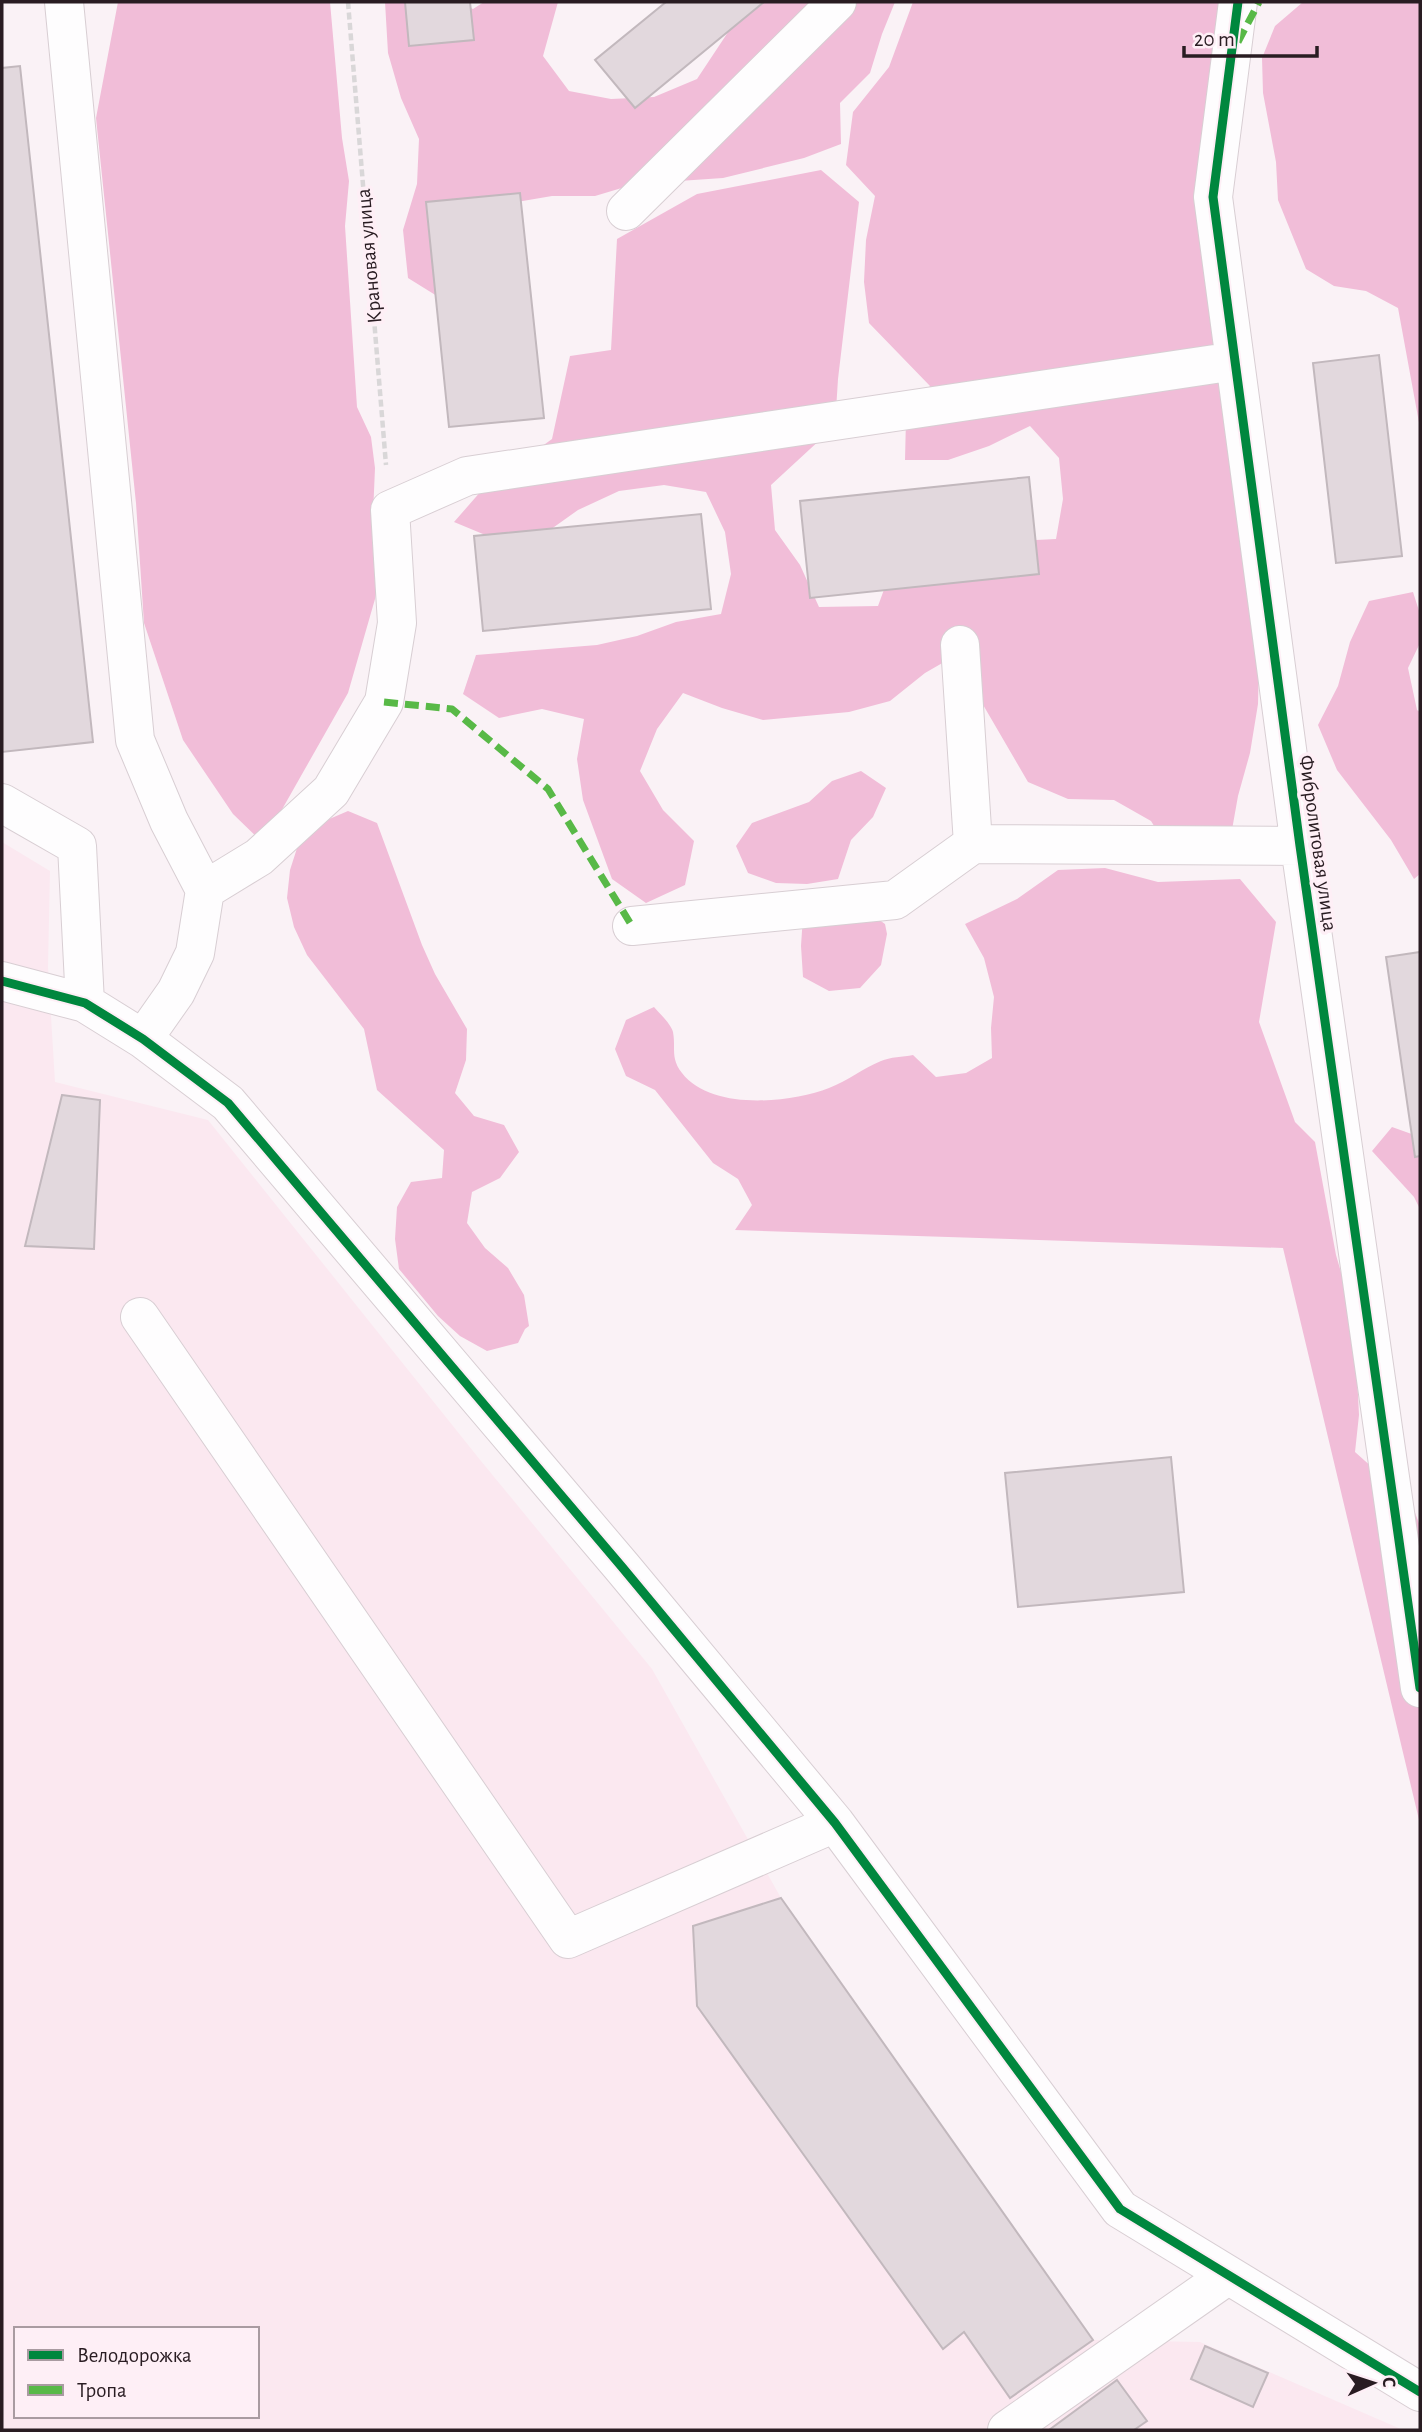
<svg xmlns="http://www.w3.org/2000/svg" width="1422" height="2432" font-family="'Alegreya Sans',sans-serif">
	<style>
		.built { fill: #fbe8f0; fill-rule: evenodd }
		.forest { fill: #f1bdd8 }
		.building { fill: #e2d8dd; stroke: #c2b8bd; stroke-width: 2 }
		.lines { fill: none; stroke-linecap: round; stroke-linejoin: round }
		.minor-casing { stroke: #d8ced3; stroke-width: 40 }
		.path { stroke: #d9d7d8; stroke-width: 4.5; stroke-dasharray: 7 3.5; stroke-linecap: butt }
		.minor { stroke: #fefdfe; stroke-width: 38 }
		.quiet { stroke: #58b947; stroke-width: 7; stroke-dasharray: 14 7; stroke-linecap: butt }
		.cycleway-casing { stroke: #feeff6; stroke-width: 13 }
		.cycleway { stroke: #00873e; stroke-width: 9 }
		.labels { text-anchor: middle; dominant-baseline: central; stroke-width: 7; stroke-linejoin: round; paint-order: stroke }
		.street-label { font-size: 21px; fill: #291c22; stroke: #feeff6 }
	</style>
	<rect width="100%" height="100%" fill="#faf2f6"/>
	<!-- built -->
	<path class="built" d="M2,842L50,871L48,967L55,1082L208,1120L481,1461L652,1669L781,1898L1093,2340L1200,2342L1403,2430H2ZM16,2329H257V2416H16Z"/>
	<!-- forest -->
	<path class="forest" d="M118,2H330L342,138L349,181L345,226L357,407L371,437L375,468L373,515L383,551L375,599L348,693L263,843L233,814L183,740L144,623L136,503L96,118Z
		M385,2H458L473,9L484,2H558L543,56L569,91L611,99L654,97L697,79L748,2H895L882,34L870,73L840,103L841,144L804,158L723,178L635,184L595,196H552L511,203L445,301L408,278L403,230L417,184L419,139L401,98L388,53Z
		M913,2H1241L1217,147L1259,657L1258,704L1250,753L1238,796L1230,841L1174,858L1151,821L1114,800L1068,799L1028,782L975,691L958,654L925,673L890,701L849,712L763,720L722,708L683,693L657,729L640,771L663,810L694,841L685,885L646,903L612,879L583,800L577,759L584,719L542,709L499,718L463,694L476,655L597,645L637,636L676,622L721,614L731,574L725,532L706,492L664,485L619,491L578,510L540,537L495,539L454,522L482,490L552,439L570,356L611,350L617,239L697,194L821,170L859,202L838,379L835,426L771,485L775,530L800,565L819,607L878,606L893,565L1015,541L1056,539L1063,499L1059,458L1030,426L989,446L948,460H905L906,419L930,386L869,323L864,282L866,240L875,196L846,165L853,112L889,67Z
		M1303,2H1420V428L1398,308L1366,291L1334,286L1306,269L1278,200L1276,162L1263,93L1262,58L1275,26Z
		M1413,592L1420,614V643L1408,668L1417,710L1420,712V874L1414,879L1391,840L1337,770L1318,725L1338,686L1350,642L1369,601Z
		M861,771L886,788L873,817L851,840L838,879L807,884L776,883L748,873L736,846L752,823L809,802L832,781Z
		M348,811L377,823L422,945L435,974L467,1029L466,1060L455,1093L474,1116L504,1125L519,1152L500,1178L472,1192L467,1223L485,1248L508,1268L524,1295L529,1326L525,1329L518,1343L487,1351L460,1336L438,1316L399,1269L395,1239L397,1207L411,1182L442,1178L444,1150L377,1090L364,1029L307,955L294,927L287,898L290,870L299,842L320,823Z
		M1105,868L1158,882L1240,879L1276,922L1259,1022L1295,1122L1315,1142L1336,1255L1354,1317L1359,1415L1355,1452L1411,1502L1420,1526V1824L1283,1248L735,1230L752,1205L738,1179L713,1163L655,1090L626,1076L615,1049L626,1020L654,1007C660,1014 671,1024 673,1032C676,1048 670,1058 682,1073C711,1111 790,1103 829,1088C848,1081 863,1068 881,1061C890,1057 903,1057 913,1055L936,1077L966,1073L992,1058L991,1028L994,997L984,958L965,924L1017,899L1058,870Z
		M861,907L885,924L887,934L881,965L860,988L829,991L803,977L801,946L803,916Z
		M1392,1127L1420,1137V1209L1414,1197L1372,1151Z"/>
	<!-- building -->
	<path class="building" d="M405,2H470L474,40L409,46Z
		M666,2H764L635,108L595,60Z
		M20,66L93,742L2,752V68Z
		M520,193L544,418L449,427L426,202Z
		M1379,355L1402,556L1336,563L1313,363Z
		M1029,477L1039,574L810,598L800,501Z
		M701,514L711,609L483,631L474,536Z
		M1420,952V1156L1415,1157L1386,957Z
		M62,1095L100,1100L94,1249L25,1246Z
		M1171,1457L1184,1592L1018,1607L1005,1473Z
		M781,1898L1093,2340L1010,2398L964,2332L943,2349L697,2006L693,1926Z
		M1205,2346L1268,2373L1253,2407L1191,2379Z
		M1117,2380L1147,2421L1134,2430H1049Z"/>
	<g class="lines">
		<!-- minor casing -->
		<g class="minor-casing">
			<path id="minor" d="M64,2L135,740L169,821L205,890L195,953L176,992L143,1039
				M1238,2L1213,197L1300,846L1420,1688
				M626,211L837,2
				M960,645L973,844L1300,846
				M2,803L77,846L85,1003
				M205,890L259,857L331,791L384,702L397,623L390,510L467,476L1235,361
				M632,926L895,900L973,844
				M2,981L85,1003L143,1039L228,1103L622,1567L835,1823L1120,2209L1420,2392
				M140,1317L568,1939L835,1823
				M1007,2430L1227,2276"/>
		</g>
		<!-- path -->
		<path class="path" d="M348,2L386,465"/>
		<!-- minor -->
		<use href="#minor" class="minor"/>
		<!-- quiet -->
		<path class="quiet" d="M1238,42L1259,2
			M384,702L452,709L548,789L632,926"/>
		<!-- cycleway casing -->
		<g class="cycleway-casing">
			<path id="cycleway" d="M1238,2L1213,197L1300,846L1420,1688
				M2,981L85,1003L143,1039L228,1103L622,1567L835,1823L1120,2209L1420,2392"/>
		</g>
		<!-- cycleway -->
		<use href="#cycleway" class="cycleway"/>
	</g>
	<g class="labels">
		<!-- street labels -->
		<g class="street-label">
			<text transform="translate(369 256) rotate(-95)">Крановая улица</text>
			<text transform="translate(1318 843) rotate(82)">Фибролитовая улица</text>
		</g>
	</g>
	<!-- border -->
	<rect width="1422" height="2432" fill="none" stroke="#291c22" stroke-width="7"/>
	<!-- legend -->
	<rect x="14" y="2327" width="245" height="91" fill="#feeff6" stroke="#a99ba1" stroke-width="2"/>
	<rect x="28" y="2350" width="35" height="10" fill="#00873e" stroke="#a99ba1" stroke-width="2"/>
	<text x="77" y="2362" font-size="21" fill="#291c22">Велодорожка</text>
	<rect x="28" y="2385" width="35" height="10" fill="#58b947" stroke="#a99ba1" stroke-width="2"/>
	<text x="77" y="2397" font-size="21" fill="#291c22">Тропа</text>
	<!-- north arrow -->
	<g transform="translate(1373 2383) rotate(87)" stroke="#feeff6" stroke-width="5" paint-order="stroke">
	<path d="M0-5L12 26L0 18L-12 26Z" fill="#291c22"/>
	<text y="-10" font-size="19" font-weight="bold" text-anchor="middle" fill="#291c22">С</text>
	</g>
	<!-- scale -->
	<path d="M1184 46v10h133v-10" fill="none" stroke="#291c22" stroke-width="3.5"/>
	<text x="1194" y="46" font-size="21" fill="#291c22" stroke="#feeff6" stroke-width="5" paint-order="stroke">20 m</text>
</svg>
